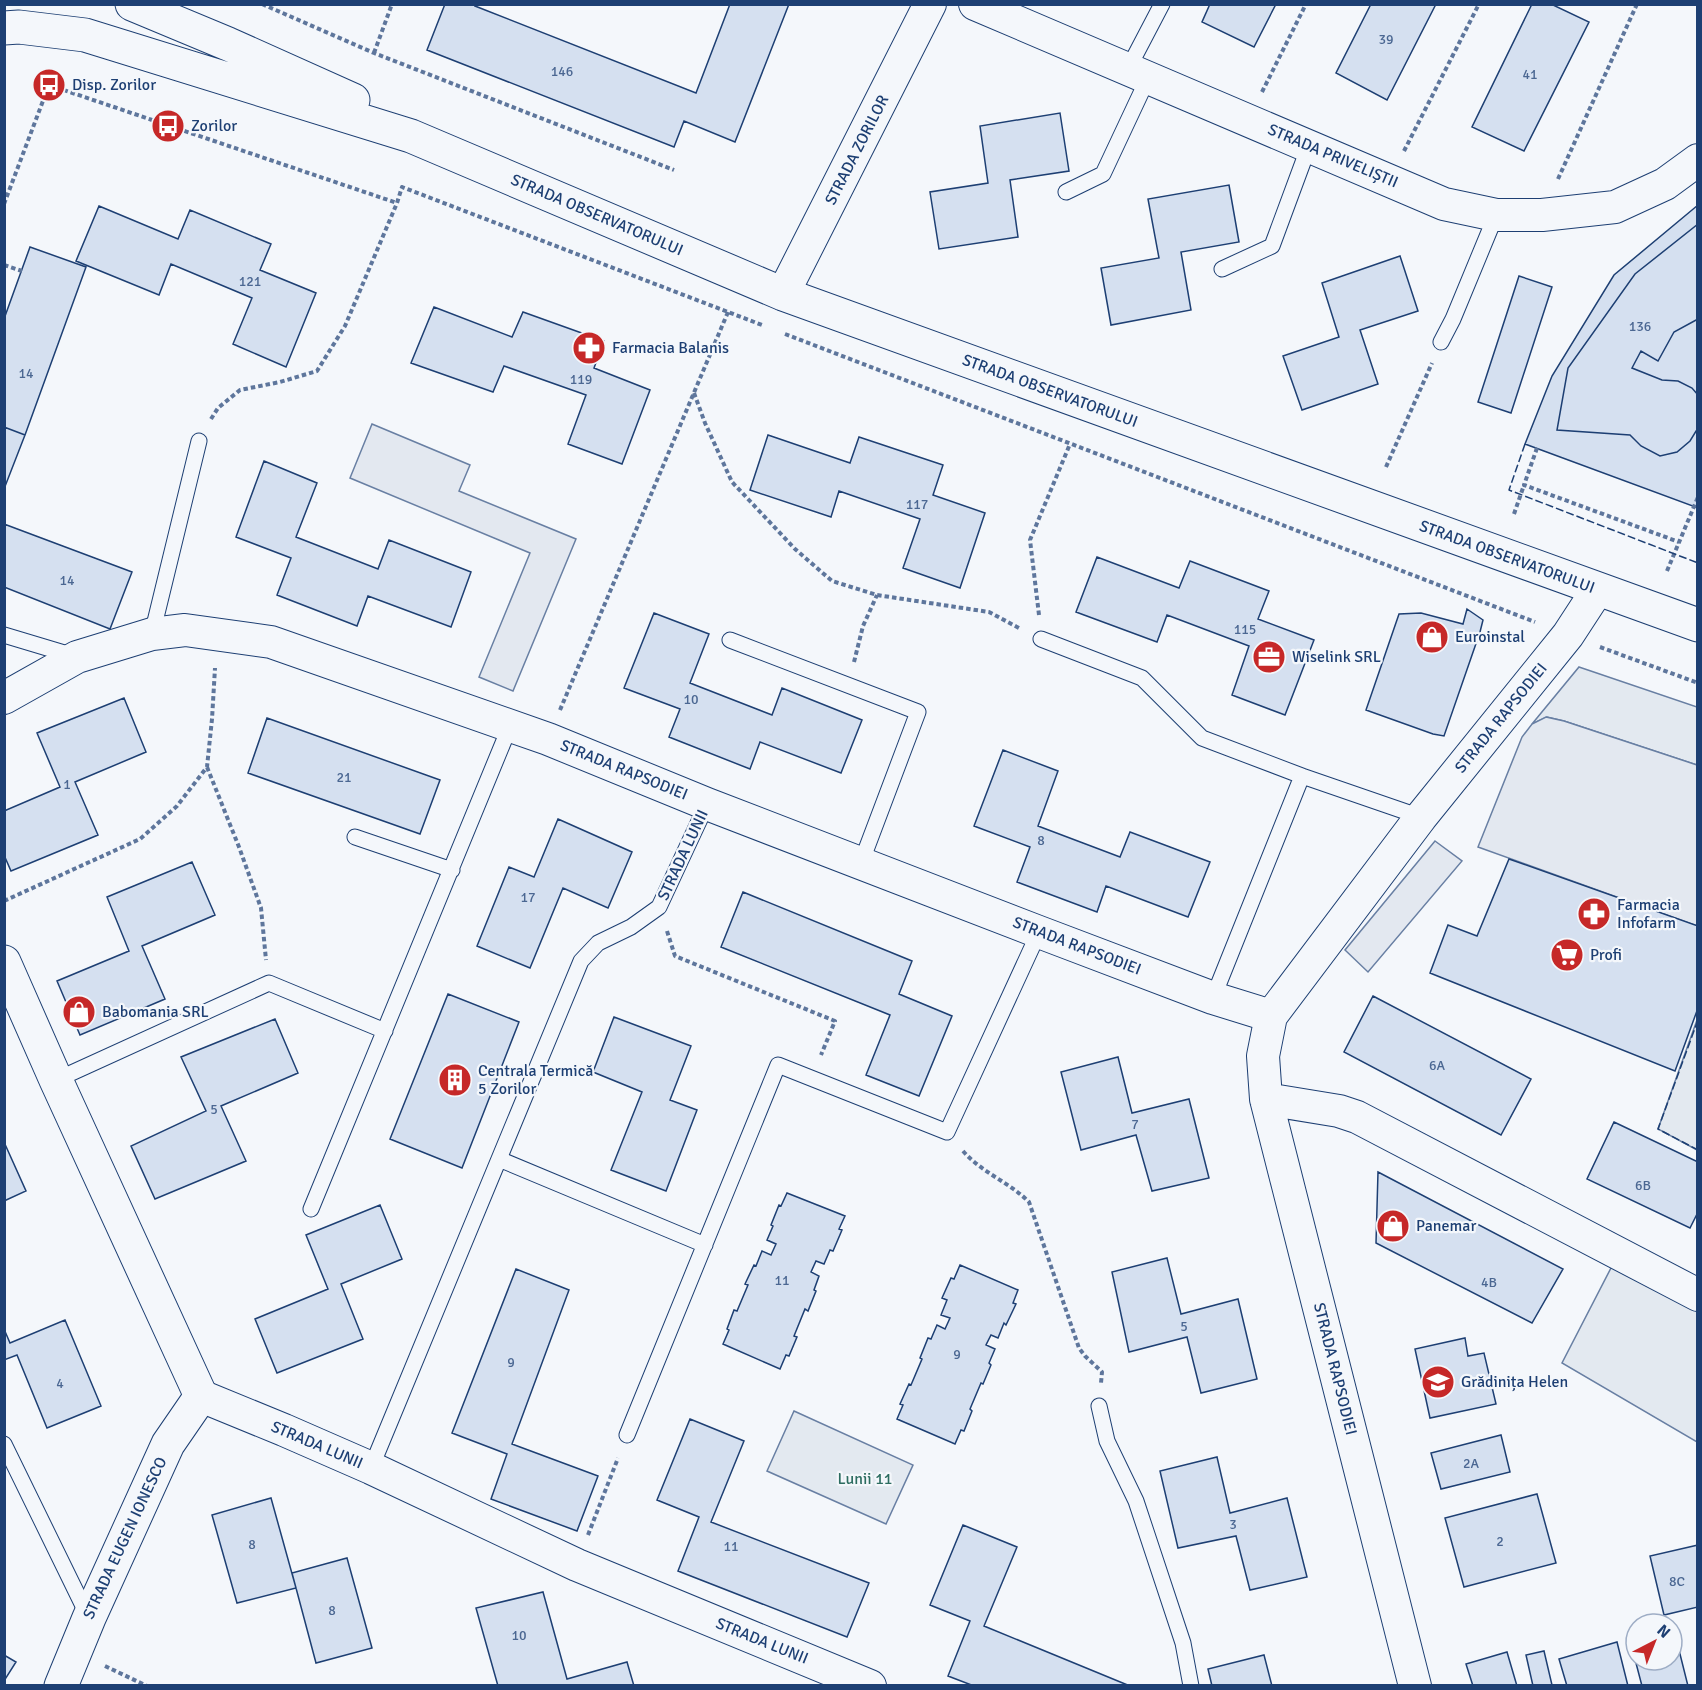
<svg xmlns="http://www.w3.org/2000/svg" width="1702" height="1690" font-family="Signika,sans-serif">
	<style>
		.green { fill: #e3e9f0; stroke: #687fa3; stroke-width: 1.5 }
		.parking { fill: #e3e8f0; stroke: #687fa3; stroke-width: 1.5 }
		.building { fill: #d5e0f0; stroke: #1d3f73; stroke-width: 1.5 }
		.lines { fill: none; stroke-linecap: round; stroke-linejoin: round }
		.service-casing { stroke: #1d3f73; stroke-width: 17 }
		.minor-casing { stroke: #1d3f73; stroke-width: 34 }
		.tertiary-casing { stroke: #1d3f73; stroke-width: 35 }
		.secondary-casing { stroke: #1d3f73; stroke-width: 35 }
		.path { stroke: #5e769c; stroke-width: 4; stroke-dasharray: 4.5 3; stroke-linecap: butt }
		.service { stroke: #f4f7fb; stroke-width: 15 }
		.minor { stroke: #f4f7fb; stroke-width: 32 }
		.tertiary { stroke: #f4f7fb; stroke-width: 33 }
		.secondary { stroke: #f4f7fb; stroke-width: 33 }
		.fence { stroke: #1d3f73; stroke-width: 1.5; stroke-dasharray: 8 3; stroke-linecap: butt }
		.labels { text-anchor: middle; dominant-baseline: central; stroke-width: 4.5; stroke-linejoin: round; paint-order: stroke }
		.number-label { font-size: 14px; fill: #4b6792 }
		.poi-label { font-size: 16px; fill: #1d3f73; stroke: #f4f7fb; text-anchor: start }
		.street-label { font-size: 16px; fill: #1d3f73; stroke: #f4f7fb }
		.park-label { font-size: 16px; fill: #2c6c60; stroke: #f4f7fb }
	</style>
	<rect width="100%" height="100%" fill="#f4f7fb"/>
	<!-- green -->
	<path class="green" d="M1579,667L1697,707V765L1564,721L1547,717L1532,724Z
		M1697,1020V1150L1658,1129Z
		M1612,1266L1697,1309V1442L1562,1363Z
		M794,1411L913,1465L886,1524L767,1471Z"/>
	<!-- parking -->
	<path class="parking" d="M372,424L470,465L459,491L576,539L513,691L479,677L530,553L350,478Z
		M1546,717L1564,721L1697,765V926L1478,847L1522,737L1532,724Z
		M1435,841L1462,861L1368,972L1345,950Z"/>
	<!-- building -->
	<path class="building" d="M445,4H476L475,6L696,93L730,4H789L735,142L684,121L674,147L427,50Z
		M1210,4H1276L1254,47L1202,22Z
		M1371,4H1436L1387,100L1336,73Z
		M1532,4H1551L1589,22L1524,151L1472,127Z
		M1060,113L1069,171L1010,180L1018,237L939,249L930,192L988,183L980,126Z
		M1229,185L1239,242L1181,252L1191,310L1111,325L1101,268L1159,258L1148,199Z
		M1698,205V508L1525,444L1552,376L1614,275Z
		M99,206L178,239L190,210L271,244L260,270L316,293L286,367L233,344L252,298L171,264L159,295L76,261Z
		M1698,224V319L1674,332L1658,361L1641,351L1632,368L1662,380L1678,381L1692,388L1698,395V428L1690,441L1677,452L1660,456L1641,446L1630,435L1557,430L1568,368L1635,274Z
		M30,247L86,267L25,435L4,427V319Z
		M1400,256L1418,311L1360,330L1378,384L1302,410L1283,356L1339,337L1322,283Z
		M1519,276L1552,287L1511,413L1478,402Z
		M434,307L512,337L523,312L604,341L594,368L650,390L622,464L568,444L586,395L504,366L493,392L411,363Z
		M4,427L25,435L4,489Z
		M768,435L850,463L859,437L943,465L933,495L985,513L960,588L903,568L920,519L839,491L831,517L750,490Z
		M264,461L317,483L296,537L378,569L389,540L471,572L451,627L368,596L357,626L277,595L291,558L236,537Z
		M4,524L132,572L110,629L4,587Z
		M1097,557L1179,588L1190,561L1269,591L1258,619L1314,640L1285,715L1232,695L1249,646L1167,615L1157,642L1076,612Z
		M1467,609L1483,620L1480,632L1444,736L1433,734L1366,710L1399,614L1421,613L1463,624Z
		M654,613L709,634L690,683L772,715L782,688L862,720L841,773L760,742L750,769L669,737L680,709L624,688Z
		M124,698L146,752L75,782L98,835L11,871L4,855V811L60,787L37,733Z
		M267,718L440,780L420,834L248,773Z
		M1003,750L1058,771L1038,826L1120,857L1130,832L1210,862L1188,917L1106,886L1097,912L1017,882L1030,847L974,826Z
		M558,819L632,852L608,908L563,888L530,968L477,946L509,867L534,877Z
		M1509,859L1698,926V1008L1675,1071L1430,973L1448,925L1477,936Z
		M192,862L215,915L142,946L165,999L80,1035L57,981L129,951L107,897Z
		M743,892L912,961L899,994L952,1016L919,1096L866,1075L890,1015L721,947Z
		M448,994L519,1022L462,1168L390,1139Z
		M1373,996L1531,1079L1501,1135L1344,1052Z
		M614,1017L691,1046L670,1100L697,1110L666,1191L611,1170L642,1092L593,1072Z
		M275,1019L298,1073L221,1106L246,1161L155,1199L131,1146L206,1111L181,1057Z
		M1118,1057L1132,1113L1189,1099L1209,1178L1152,1191L1136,1135L1081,1150L1061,1072Z
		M1614,1122L1698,1162V1212L1690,1228L1587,1179Z
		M4,1142L26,1191L4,1201Z
		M1378,1172L1563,1269L1532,1323L1376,1243Z
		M787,1193L845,1216L839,1229L842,1230L833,1251L830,1250L824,1264L816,1261L811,1272L819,1276L814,1290L816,1291L808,1311L805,1309L794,1336L797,1337L789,1356L786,1355L780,1369L723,1344L729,1330L727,1329L734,1310L737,1311L748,1285L745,1284L754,1265L756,1266L762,1251L771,1255L776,1244L767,1240L773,1226L771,1225L779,1205L781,1206Z
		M380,1205L402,1259L341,1284L363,1339L277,1373L255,1319L328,1289L306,1235Z
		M1167,1258L1181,1314L1238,1299L1257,1379L1201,1393L1187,1337L1129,1352L1112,1272Z
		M960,1265L1018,1290L1013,1303L1016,1304L1006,1325L1004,1323L998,1338L991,1335L986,1345L995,1349L989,1363L991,1365L983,1384L981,1383L970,1409L972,1411L964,1431L961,1430L955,1444L897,1419L903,1405L900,1404L909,1384L911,1385L922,1359L920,1358L928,1338L931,1339L937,1325L945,1329L950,1318L941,1315L947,1300L942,1298L951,1278L954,1279Z
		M516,1269L569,1290L512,1444L598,1476L577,1531L491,1499L507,1454L452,1433Z
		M65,1320L101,1406L47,1428L17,1355L4,1360V1329L10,1343Z
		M1465,1338L1468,1356L1484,1353L1496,1404L1430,1418L1415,1349Z
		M690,1419L744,1441L711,1522L869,1583L847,1637L678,1571L699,1517L657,1500Z
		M1501,1435L1510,1472L1441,1489L1431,1453Z
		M1217,1457L1230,1513L1287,1498L1307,1577L1250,1590L1236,1536L1178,1548L1160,1471Z
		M1537,1494L1556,1563L1464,1587L1445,1518Z
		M271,1498L296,1588L237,1603L212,1515Z
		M963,1525L1017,1547L984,1626L1130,1686H974L948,1676L970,1621L930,1605Z
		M1698,1545V1607L1664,1615L1650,1556Z
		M347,1558L372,1648L316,1663L292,1573Z
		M543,1592L567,1679L627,1662L634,1686H498L476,1608Z
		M1675,1634L1688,1686H1642L1631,1644L1636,1643V1660H1672V1635Z
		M1617,1642L1628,1686H1567L1559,1659Z
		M1544,1651L1552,1685L1533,1686L1526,1655Z
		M1507,1652L1517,1686H1473L1466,1664Z
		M4,1655L16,1662L4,1681Z
		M1264,1655L1272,1686H1212L1208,1669Z"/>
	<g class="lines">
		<!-- service casing -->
		<g class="service-casing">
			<path id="service" d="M1128,69L1162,4
				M1066,192L1103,174L1148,78
				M1222,269L1272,246L1309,146
				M1441,342L1453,319L1496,215
				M152,634L199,441
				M4,635L74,656
				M1041,639L1142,678L1202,738L1302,776L1421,817
				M730,640L918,712L861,863
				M355,837L452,870
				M1213,998L1302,776
				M56,1080L269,983L385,1031
				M499,1159L705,1245
				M311,1209L510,726
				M1099,1406L1107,1441L1136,1501L1183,1643L1191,1686
				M627,1435L778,1065L947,1132L1039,932
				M4,1444L89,1618
				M371,1468L581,961L598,943L631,927L659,907L707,804"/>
		</g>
		<!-- minor casing -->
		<g class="minor-casing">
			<path id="minor" d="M975,4L1444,204L1496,215H1542L1615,207L1665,184L1698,160
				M783,294L930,4
				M4,698L77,657L152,634L185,630L271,642L548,739L707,804L1039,932L1213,998L1271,1016
				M1266,1099L1339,1111L1357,1117L1698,1295
				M201,1396L284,1430L371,1468L577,1565L870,1686
				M1415,1686L1266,1099L1263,1056L1271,1016L1421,817L1568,635L1598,589"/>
		</g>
		<!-- tertiary casing -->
		<g class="tertiary-casing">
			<path id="tertiary" d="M4,962L56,1080L201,1396L168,1444L89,1618L61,1686"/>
		</g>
		<!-- secondary casing -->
		<g class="secondary-casing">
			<path id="secondary" d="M132,4L228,44L353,100
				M4,28L19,27L85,35L411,136L783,294L1698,625"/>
		</g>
		<!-- path -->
		<path class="path" d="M262,4L374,53L674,170
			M374,53L392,4
			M1262,92L1306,4
			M1404,151L1479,4
			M1558,179L1637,4
			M4,204L49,85L397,203
			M4,265L22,271
			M785,334L1535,622
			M694,393L705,423L732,482L795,549L832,581L877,595L989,612L1019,628
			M211,419L218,408L240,390L280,382L317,371L345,326L397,203L402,187L762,325
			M1537,448L1524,485L1679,542
			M1386,467L1432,363
			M1514,514L1524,485
			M1667,571L1698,497
			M1039,615L1030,540L1070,444
			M1600,647L1698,683
			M854,662L863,626L877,595
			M560,710L728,312
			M207,767L239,847L261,908L266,960
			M4,901L140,839L177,806L207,767L212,719L215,668
			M667,931L675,956L835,1021L821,1055
			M963,1151C982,1173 1009,1182 1029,1202L1079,1348L1085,1356L1102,1372L1101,1383
			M588,1535L618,1458
			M105,1666L147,1686"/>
		<!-- service -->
		<use href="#service" class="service"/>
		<!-- minor -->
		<use href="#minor" class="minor"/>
		<!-- tertiary -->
		<use href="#tertiary" class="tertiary"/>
		<!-- secondary -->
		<use href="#secondary" class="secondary"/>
		<!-- fence -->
		<path class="fence" d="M1525,444L1509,490L1698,563
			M1698,1020L1658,1129L1698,1150"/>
	</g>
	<!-- icons -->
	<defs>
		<g id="bus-disc" transform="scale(1.725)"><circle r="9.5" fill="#c62828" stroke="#f4f7fb"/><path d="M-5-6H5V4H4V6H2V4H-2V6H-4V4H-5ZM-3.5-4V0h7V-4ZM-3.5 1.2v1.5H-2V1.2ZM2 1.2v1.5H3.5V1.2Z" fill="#fff"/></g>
		<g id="pharmacy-disc" transform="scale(1.725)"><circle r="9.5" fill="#c62828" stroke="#f4f7fb"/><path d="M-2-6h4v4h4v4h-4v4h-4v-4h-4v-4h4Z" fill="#fff"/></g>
		<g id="shop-disc" transform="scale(1.725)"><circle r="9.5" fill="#c62828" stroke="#f4f7fb"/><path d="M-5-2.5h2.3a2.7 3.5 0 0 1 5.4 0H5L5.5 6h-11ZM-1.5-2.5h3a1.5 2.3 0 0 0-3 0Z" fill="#fff"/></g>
		<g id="office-disc" transform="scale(1.725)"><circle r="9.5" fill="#c62828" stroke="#f4f7fb"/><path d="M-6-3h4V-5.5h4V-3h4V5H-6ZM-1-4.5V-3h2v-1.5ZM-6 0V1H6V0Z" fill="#fff"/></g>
		<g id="supermarket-disc" transform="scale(1.725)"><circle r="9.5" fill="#c62828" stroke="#f4f7fb"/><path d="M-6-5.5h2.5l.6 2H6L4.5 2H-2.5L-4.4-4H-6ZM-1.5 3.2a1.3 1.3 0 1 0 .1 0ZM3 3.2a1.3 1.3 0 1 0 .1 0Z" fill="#fff"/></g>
		<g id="building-disc" transform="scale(1.725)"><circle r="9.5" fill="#c62828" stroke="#f4f7fb"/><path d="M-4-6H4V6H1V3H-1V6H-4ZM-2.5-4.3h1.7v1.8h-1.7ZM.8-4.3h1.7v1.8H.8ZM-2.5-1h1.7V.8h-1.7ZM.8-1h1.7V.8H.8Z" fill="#fff"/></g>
		<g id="school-disc" transform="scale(1.725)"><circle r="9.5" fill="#c62828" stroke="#f4f7fb"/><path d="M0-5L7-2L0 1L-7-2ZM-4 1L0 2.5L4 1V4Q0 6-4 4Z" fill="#fff"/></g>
	</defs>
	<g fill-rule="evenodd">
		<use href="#bus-disc" x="49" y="85"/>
		<use href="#bus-disc" x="168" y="126"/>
		<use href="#pharmacy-disc" x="589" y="348"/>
		<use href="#shop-disc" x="1432" y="637"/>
		<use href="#office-disc" x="1269" y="657"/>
		<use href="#pharmacy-disc" x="1594" y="914"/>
		<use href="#supermarket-disc" x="1567" y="955"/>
		<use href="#shop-disc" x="79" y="1012"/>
		<use href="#building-disc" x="455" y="1080"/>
		<use href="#shop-disc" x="1393" y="1226"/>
		<use href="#school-disc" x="1438" y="1382"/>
	</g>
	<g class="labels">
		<!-- number labels -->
		<g class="number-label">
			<text x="1386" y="39">39</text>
			<text x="562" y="71">146</text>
			<text x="1530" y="74">41</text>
			<text x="250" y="281">121</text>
			<text x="1640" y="326">136</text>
			<text x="26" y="373">14</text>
			<text x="581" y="379">119</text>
			<text x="917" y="504">117</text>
			<text x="67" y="580">14</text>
			<text x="1245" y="629">115</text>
			<text x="691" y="699">10</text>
			<text x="344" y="777">21</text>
			<text x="67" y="784">1</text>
			<text x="1041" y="840">8</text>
			<text x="528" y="897">17</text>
			<text x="1437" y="1065">6A</text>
			<text x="214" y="1109">5</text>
			<text x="1135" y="1124">7</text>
			<text x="1643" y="1185">6B</text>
			<text x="782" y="1280">11</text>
			<text x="1489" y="1282">4B</text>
			<text x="1184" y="1326">5</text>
			<text x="957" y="1354">9</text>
			<text x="511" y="1362">9</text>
			<text x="60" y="1383">4</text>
			<text x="1471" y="1463">2A</text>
			<text x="1233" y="1524">3</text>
			<text x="1500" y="1541">2</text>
			<text x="252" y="1544">8</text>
			<text x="731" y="1546">11</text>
			<text x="1677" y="1581">8C</text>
			<text x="332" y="1610">8</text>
			<text x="519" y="1635">10</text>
		</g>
		<!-- poi labels -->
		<g class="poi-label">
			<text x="72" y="85">Disp. Zorilor</text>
			<text x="191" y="126">Zorilor</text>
			<text x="612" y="348">Farmacia Balanis</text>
			<text x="1455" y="637">Euroinstal</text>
			<text x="1292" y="657">Wiselink SRL</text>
			<text x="1617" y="905">Farmacia<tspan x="1617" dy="18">Infofarm</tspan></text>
			<text x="1590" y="955">Profi</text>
			<text x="102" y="1012">Babomania SRL</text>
			<text x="478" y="1071">Centrala Termică<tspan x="478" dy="18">5 Zorilor</tspan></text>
			<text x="1416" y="1226">Panemar</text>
			<text x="1461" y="1382">Grădinița Helen</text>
		</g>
		<!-- street labels -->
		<g class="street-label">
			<text transform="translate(857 150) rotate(-63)">STRADA ZORILOR</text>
			<text transform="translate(1333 156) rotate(23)">STRADA PRIVELIȘTII</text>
			<text transform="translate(597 215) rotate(23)">STRADA OBSERVATORULUI</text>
			<text transform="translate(1050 391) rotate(20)">STRADA OBSERVATORULUI</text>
			<text transform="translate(1507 557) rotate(20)">STRADA OBSERVATORULUI</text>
			<text transform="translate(1501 718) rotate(-51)">STRADA RAPSODIEI</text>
			<text transform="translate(624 770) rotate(22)">STRADA RAPSODIEI</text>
			<text transform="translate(683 855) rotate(-65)">STRADA LUNII</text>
			<text transform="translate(1077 946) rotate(21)">STRADA RAPSODIEI</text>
			<text transform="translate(1335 1369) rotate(76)">STRADA RAPSODIEI</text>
			<text transform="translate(317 1445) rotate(23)">STRADA LUNII</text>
			<text transform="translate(125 1538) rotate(-65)">STRADA EUGEN IONESCO</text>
			<text transform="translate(762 1641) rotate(22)">STRADA LUNII</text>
		</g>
		<!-- park labels -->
		<g class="park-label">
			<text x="865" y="1479">Lunii 11</text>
		</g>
	</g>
	<!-- border -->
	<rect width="1702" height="1690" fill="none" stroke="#1d3f73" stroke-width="12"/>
	<!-- north arrow -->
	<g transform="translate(1654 1642) rotate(42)"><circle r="28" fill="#f4f7fb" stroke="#9eadc5" stroke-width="1.5"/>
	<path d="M0-4.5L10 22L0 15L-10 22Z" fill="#c62828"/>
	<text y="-9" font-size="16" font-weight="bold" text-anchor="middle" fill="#1d3f73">N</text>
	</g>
</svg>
